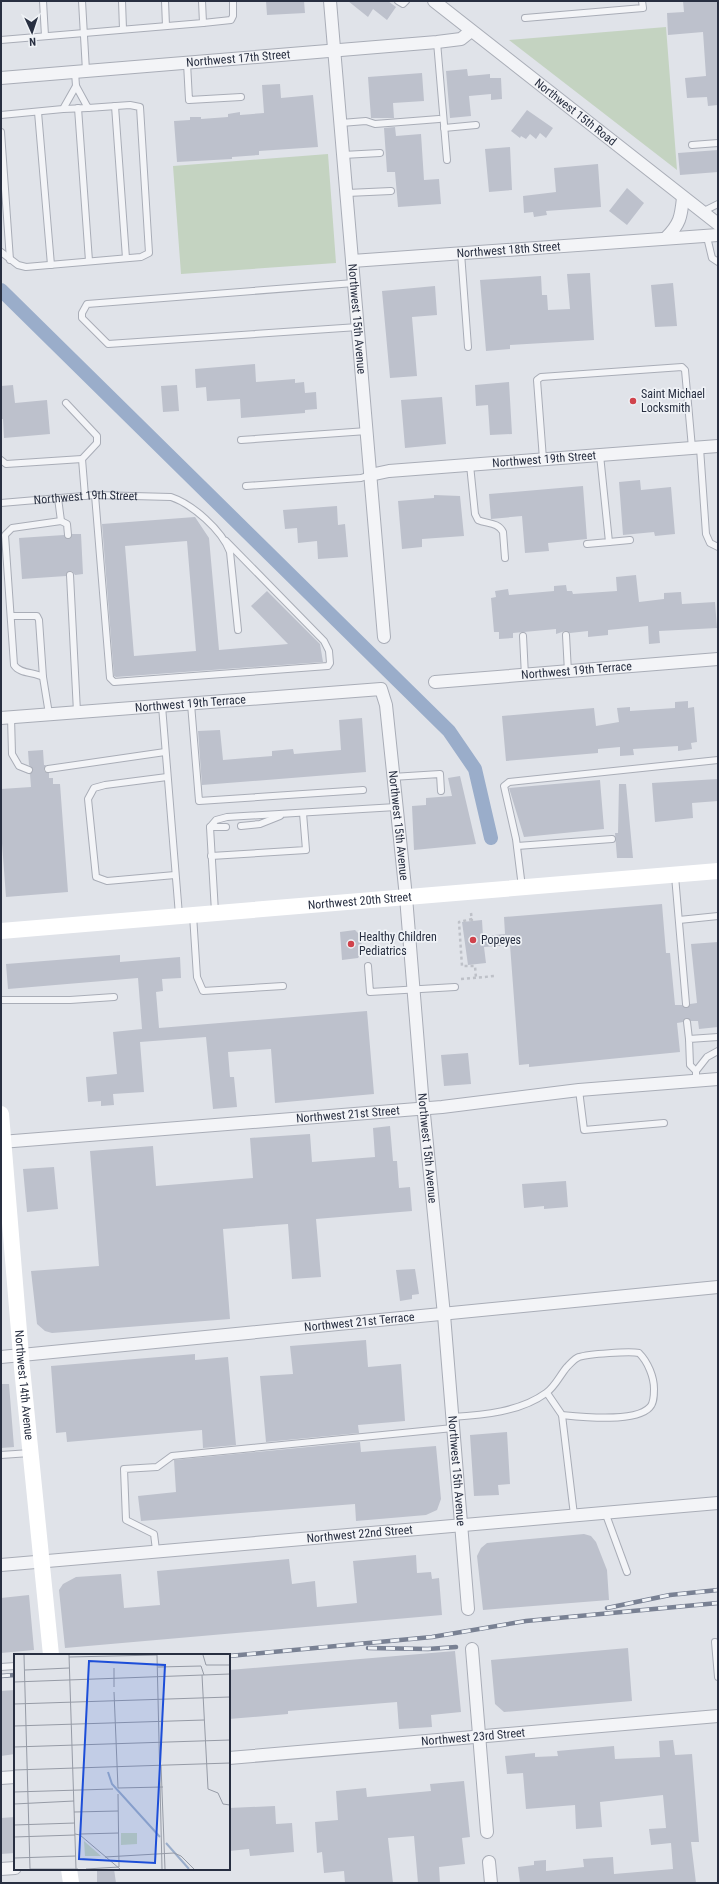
<svg xmlns="http://www.w3.org/2000/svg" width="719" height="1884" font-family="'Roboto Condensed',sans-serif">
	<style>
		.green { fill: #c4d3c1 }
		.lines { fill: none; stroke-linecap: round; stroke-linejoin: round }
		.canal { stroke: #9aadca; stroke-width: 14 }
		.building { fill: #bdc1cc; fill-rule: evenodd }
		.lane-casing { stroke: #a9adb7; stroke-width: 8 }
		.street-casing { stroke: #a9adb7; stroke-width: 14 }
		.path { stroke: #bec1c8; stroke-width: 2.5; stroke-dasharray: 3 3; stroke-linecap: butt }
		.lane { stroke: #f3f4f7; stroke-width: 6 }
		.street { stroke: #f3f4f7; stroke-width: 12 }
		.secondary { stroke: #fff; stroke-width: 16 }
		.rail-casing { stroke: #798193; stroke-width: 4.5 }
		.rail { stroke: #eff2f6; stroke-width: 3; stroke-dasharray: 9; stroke-linecap: butt }
		.poi-dot { fill: #d0434c; stroke: #eff2f6; stroke-width: 1.5 }
		.labels { text-anchor: middle; dominant-baseline: central; stroke-width: 3.5; stroke-linejoin: round; paint-order: stroke }
		.street-label { font-size: 12px; fill: #282f41; stroke: #eff2f6 }
		.poi-label { font-size: 12px; fill: #282f41; stroke: #eff2f6; text-anchor: start }
		.inset-river { fill: none; stroke: #9aadca; stroke-width: 2 }
		.inset-road { fill: none; stroke: #969ba6; stroke-width: 1 }
		.view { fill: #1d4ed8; fill-opacity: 0.15; stroke: #1d4ed8; stroke-width: 2 }
		.inset-edge { fill: none; stroke: #282f41; stroke-width: 2 }
	</style>
	<rect width="100%" height="100%" fill="#e0e3e9"/>
	<!-- green -->
	<path class="green" d="M666,27L677,170L509,40Z
		M328,154L336,263L181,274L173,166Z"/>
	<g class="lines">
		<!-- canal -->
		<path class="canal" d="M1,290L449,731L475,769L491,838"/>
	</g>
	<!-- building -->
	<path class="building" d="M266,1H304L305,13L267,15Z
		M348,1H388L396,7L387,20L373,9L368,17Z
		M683,1H718V105L708,106L707,97L687,98L685,78L706,76L703,32L668,35L667,13L684,12Z
		M467,69L468,76L490,74V78H501L502,99L491,100V94L469,96L471,116L450,118L446,71Z
		M422,73L424,101L393,103L394,118H371L368,77Z
		M280,84L281,98L313,95L318,147L259,151V155L232,157V159L177,162L174,121L190,120V117H201V119L228,117V114L240,112V115L264,113L262,85Z
		M527,110L553,128L546,138L540,133L536,139L530,134L526,139L521,136L520,138L511,131Z
		M395,127L396,136L421,134L424,180L439,179L441,204L398,207L395,172H387L384,128Z
		M510,147L512,190L489,192L485,149Z
		M718,150V172L680,175L678,153Z
		M598,164L601,207L546,211L547,215L534,217L533,212L524,213L523,196L556,192L554,168Z
		M627,188L644,203L627,225L609,211Z
		M590,273L594,340L510,345V349L486,351L480,280L541,276L542,295H547L548,310L570,309L567,274Z
		M673,283L677,326L655,327L651,285Z
		M435,286L437,315L412,317L417,376L390,378L382,291Z
		M255,364L256,382L295,379V383L304,382L305,393L316,392L317,409L305,410V413L241,418L240,399L207,401L206,387L196,388L195,369Z
		M509,382L512,434L490,435L488,405L476,406L475,385Z
		M13,385L15,403L47,400L50,434L4,438L3,419H1V386Z
		M177,385L179,411L163,412L161,386Z
		M442,397L446,444L405,448L401,400Z
		M640,480L641,490L671,487L675,534L655,536L654,532L623,535L619,482Z
		M583,486L587,539L548,543L549,551L525,553L522,516L491,519L489,494Z
		M434,495L460,496L464,536L422,539V547L402,549L398,501L434,498Z
		M337,506L338,525L345,524L348,557L318,559L317,541L298,543L297,528L285,529L283,510Z
		M195,517L209,538L219,650L288,644L251,606L267,591L320,644L323,662L116,677L114,676L102,524ZM187,541L196,651L134,656L125,546Z
		M72,534H81L83,574L75,575L72,571H69L66,576L22,579L19,538L64,535L68,539L71,538Z
		M636,575L639,602L664,599V593L681,592L682,604L715,602L717,628L659,631L660,643L649,644L648,626L608,630V635L588,637V631L570,633L565,631L556,634V629L513,633V638L499,639V632H494L491,598L496,597L495,591L508,589L509,595L554,591V586L566,585L567,591H572L573,594L617,591L616,577Z
		M688,701V708L694,707L697,742L691,743L692,749L678,751V746L633,749L634,755L620,756V747L598,749V753L506,761L502,716L594,708L596,726L619,722L617,708L630,707V711L675,708V702Z
		M362,718L366,772L202,785L198,731L220,730L223,760L272,756V751L293,749L294,754L341,750L339,720Z
		M43,750L44,765H46L44,768V771L49,773V778H53V784H60L68,892L6,897L1,830V789L31,787L30,774L33,770L29,765L28,751Z
		M460,776L476,844L414,850L412,806L426,805V798L452,796L448,778Z
		M718,779V801L692,803L693,818L655,822L652,783Z
		M600,780L604,829L524,837L509,788Z
		M619,784H626L633,858H617L615,833H618Z
		M662,904L666,953H670L675,1005H682L687,1008L690,1004L697,1003L691,944L718,942V1027L699,1029L698,1021H691L687,1018L683,1022L677,1023L680,1052L529,1067V1064L519,1065L510,945L484,947L486,963L468,965L462,922L482,920L483,936L505,934L504,917Z
		M355,930L361,936L362,952L358,958L342,960L340,932Z
		M120,955V962L180,957L181,978L162,979L163,991L156,992L159,1028L367,1011L374,1094L275,1103L271,1049L228,1052L230,1077H234L237,1107L213,1109L206,1037L140,1042L144,1092L113,1094L114,1105L101,1106V1101L88,1102L86,1077L117,1074L113,1032L142,1029L138,978L8,989L6,964Z
		M468,1053L471,1084L444,1086L441,1055Z
		M390,1126L393,1161H397L399,1188L410,1187L412,1211L316,1219L321,1277L292,1279L288,1224L223,1229L230,1319L52,1333L45,1331L37,1324L31,1271L99,1266L90,1151L153,1146L156,1186L253,1178L250,1138L310,1134L312,1162L375,1157L373,1128Z
		M54,1167L58,1209L27,1212L23,1169Z
		M566,1181L568,1207L544,1209V1206L524,1208L522,1184Z
		M415,1269L419,1294L412,1295V1299L400,1301L396,1270Z
		M366,1340L368,1367L401,1364L405,1421L358,1425L359,1433L266,1442L260,1376L293,1374L290,1346Z
		M195,1354V1360L228,1357L236,1445L203,1448L202,1430L67,1442L66,1432L56,1433L51,1366Z
		M1,1384H9L14,1447L1,1448Z
		M507,1432L510,1484L498,1485L499,1495L474,1496L470,1435Z
		M360,1442L361,1452L436,1446L441,1499L437,1510L426,1515L356,1521L355,1504L141,1521L138,1496L176,1492L174,1460Z
		M584,1534L591,1536L596,1542L607,1570L609,1600L483,1610L477,1556L481,1548L487,1543Z
		M416,1555L417,1573L431,1572L432,1579L439,1578L442,1615L65,1648L59,1590L63,1584L76,1577L121,1574L124,1608L160,1605L157,1571L289,1559L292,1584L315,1581L317,1607L357,1603L353,1561Z
		M29,1595L34,1650L1,1653V1598Z
		M628,1648L632,1701L504,1712L495,1704L491,1660Z
		M455,1651L461,1712L431,1715L432,1727L399,1729L397,1702L288,1711V1714L229,1719V1670Z
		M15,1690V1754L1,1756V1691Z
		M673,1740L675,1755L692,1754L699,1842H691L696,1883H520L518,1867L534,1865V1861L546,1860V1871L584,1867L583,1859L613,1857L614,1874L673,1869L671,1843L651,1845L649,1829L666,1828L663,1795L600,1802L602,1827L576,1829L575,1805L526,1809L523,1773L507,1774L505,1756L535,1753V1757L558,1756L557,1751L614,1746L615,1759L660,1757L659,1741Z
		M464,1781L470,1837L462,1838L465,1864L439,1867L440,1883H418L414,1836L388,1838L393,1883H345L344,1871L324,1873L322,1852L317,1853L315,1822L338,1820L336,1791L366,1788L367,1797L431,1791L430,1784Z
		M275,1806L276,1824L292,1823L294,1852L250,1856L249,1849L229,1851V1808Z
		M15,1817V1853L1,1854V1818Z
		M97,1869H114L116,1883H97Z"/>
	<g class="lines">
		<!-- lane casing -->
		<g class="lane-casing">
			<g id="lane">
				<path d="M43,1L45,36"/>
				<path d="M82,1L86,71"/>
				<path d="M122,1L123,29"/>
				<path d="M165,1L166,26"/>
				<path d="M398,1L403,4L406,1"/>
				<path d="M525,18L643,8L642,1"/>
				<path d="M203,23L231,20L233,16V1"/>
				<path d="M1,40L203,23L202,1"/>
				<path d="M437,42L447,160"/>
				<path d="M187,63L189,100L241,97"/>
				<path d="M115,106L126,258"/>
				<path d="M78,108L89,261"/>
				<path d="M63,109L88,108"/>
				<path d="M38,112L51,265"/>
				<path d="M1,115L63,109L76,86"/>
				<path d="M341,123L366,121L375,124L439,119"/>
				<path d="M444,128L476,125"/>
				<path d="M1,132L10,260"/>
				<path d="M692,145L718,143"/>
				<path d="M343,155L380,153"/>
				<path d="M347,193L391,191"/>
				<path d="M702,212L718,204"/>
				<path d="M707,237L712,258L718,262"/>
				<path d="M1,252L18,265L26,267L141,257L149,253L140,107L130,105L88,108L76,86L75,72"/>
				<path d="M461,253L468,347"/>
				<path d="M354,283L87,304L82,313V318L108,344L358,327"/>
				<path d="M66,403L97,436V443L82,459L85,496"/>
				<path d="M241,440L367,431"/>
				<path d="M700,448L706,534L710,543L718,547"/>
				<path d="M543,459L537,380L541,377L682,367L685,370L692,448"/>
				<path d="M1,460L6,464L82,459"/>
				<path d="M470,465L475,514L478,520C487,524 498,522 503,532L505,558"/>
				<path d="M246,486L361,478L370,475"/>
				<path d="M95,495L110,678L114,682L328,666L330,663L329,651L324,641L226,541"/>
				<path d="M58,498L61,521"/>
				<path id="s1" d="M1,503L95,495L171,497C192,504 222,530 230,552L238,630"/>
				<path d="M609,542L630,540"/>
				<path d="M587,544L609,542L600,455"/>
				<path d="M70,575L77,712"/>
				<path d="M11,616H37L39,620L43,677"/>
				<path d="M566,635L568,672"/>
				<path d="M523,636L525,676"/>
				<path d="M191,704L199,801L363,790"/>
				<path d="M162,706L179,915"/>
				<path d="M49,714L43,677C34,672 20,674 14,665L5,535L12,528L61,521L67,524L68,535"/>
				<path d="M11,717L12,754L19,766L29,770"/>
				<path d="M48,769L165,752"/>
				<path d="M167,777L105,785L94,788L88,799L96,877L107,881L175,875"/>
				<path d="M392,777L440,774L441,791"/>
				<path d="M241,826L260,824L280,816"/>
				<path d="M210,827H226"/>
				<path d="M517,846L612,839"/>
				<path d="M211,856L306,850L303,813"/>
				<path d="M675,876L686,1004"/>
				<path d="M522,887L516,839L504,786L509,782L718,760"/>
				<path d="M215,912L210,827L216,820L227,817L396,807"/>
				<path d="M193,915L197,977L203,991L283,986"/>
				<path d="M679,920L718,916"/>
				<path d="M368,966L370,992L455,987"/>
				<path d="M1,1000H70L114,997"/>
				<path d="M687,1022L689,1039"/>
				<path d="M696,1071L707,1057L718,1051"/>
				<path d="M696,1080V1071L690,1065L689,1039L718,1037"/>
				<path d="M579,1090L584,1130L664,1123"/>
				<path d="M562,1415L574,1515"/>
				<path d="M452,1417C483,1415 520,1412 546,1393C555,1387 560,1375 567,1367C570,1364 575,1358 579,1357C588,1354 630,1351 639,1353C648,1362 654,1377 654,1389C654,1395 654,1403 650,1407C636,1423 582,1417 562,1415L547,1393"/>
				<path d="M1,1455L30,1453"/>
				<path d="M605,1512L627,1572"/>
				<path d="M156,1550L154,1534L126,1520L124,1469L157,1467L172,1456L453,1428"/>
				<path d="M715,1642L718,1677"/>
				<path d="M1,1667L15,1666"/>
			</g>
		</g>
		<!-- street casing -->
		<g class="street-casing">
			<g id="street">
				<path id="s2" d="M330,1L384,637"/>
				<path id="s3" d="M434,1L718,224"/>
				<path id="s4" d="M1,78L437,42L461,39L471,31"/>
				<path d="M666,238C680,224 681,217 683,198"/>
				<path id="s5" d="M352,261L718,235"/>
				<path id="s6" d="M370,475L389,471L718,446"/>
				<path id="s7" d="M435,682L718,659"/>
				<path id="s8" d="M1,718L381,689L386,705L406,897L422,1094L444,1315L468,1609"/>
				<path id="s9" d="M1,1142L442,1107L579,1090L718,1079"/>
				<path id="s10" d="M1,1357L718,1287"/>
				<path id="s11" d="M1,1565L718,1503"/>
				<path d="M472,1649L487,1832"/>
				<path id="s12" d="M229,1758L718,1716"/>
				<path d="M1,1778L15,1777"/>
				<path d="M489,1862L491,1883"/>
				<path d="M1,1869L15,1868"/>
			</g>
		</g>
		<!-- path -->
		<path class="path" d="M471,913L472,921
			M472,919L459,922L462,966H475L476,978
			M461,979L495,976"/>
		<!-- lane -->
		<use href="#lane" class="lane"/>
		<!-- street -->
		<use href="#street" class="street"/>
		<!-- secondary -->
		<g class="secondary">
			<path id="s13" d="M1,931L718,871"/>
			<path id="s14" d="M1,1114L22,1368L51,1655"/>
			<path d="M69,1869L71,1883"/>
		</g>
		<!-- rail casing -->
		<g class="rail-casing">
			<path id="rail" d="M607,1608L670,1595L718,1590
				M368,1648L428,1649L456,1647
				M229,1656L432,1637L526,1621L718,1603
				M1,1676L15,1675"/>
		</g>
		<!-- rail -->
		<use href="#rail" class="rail"/>
	</g>
	<!-- markers -->
	<g class="poi-dot">
		<circle cx="633" cy="401" r="4"/>
		<circle cx="473" cy="940" r="4"/>
		<circle cx="351" cy="944" r="4"/>
	</g>
	<g class="labels">
		<!-- street labels -->
		<g class="street-label">
			<text stroke="none"><textPath href="#s4" startOffset="238">Northwest 17th Street</textPath></text>
			<text stroke="none"><textPath href="#s3" startOffset="180">Northwest 15th Road</textPath></text>
			<text stroke="none"><textPath href="#s5" startOffset="157">Northwest 18th Street</textPath></text>
			<text stroke="none"><textPath href="#s2" startOffset="319">Northwest 15th Avenue</textPath></text>
			<text stroke="none"><textPath href="#s6" startOffset="175">Northwest 19th Street</textPath></text>
			<text stroke="none"><textPath href="#s1" startOffset="85">Northwest 19th Street</textPath></text>
			<text stroke="none"><textPath href="#s7" startOffset="142">Northwest 19th Terrace</textPath></text>
			<text stroke="none"><textPath href="#s8" startOffset="190">Northwest 19th Terrace</textPath></text>
			<text stroke="none"><textPath href="#s8" startOffset="519">Northwest 15th Avenue</textPath></text>
			<text stroke="none"><textPath href="#s13" startOffset="360">Northwest 20th Street</textPath></text>
			<text stroke="none"><textPath href="#s9" startOffset="348">Northwest 21st Street</textPath></text>
			<text stroke="none"><textPath href="#s8" startOffset="843">Northwest 15th Avenue</textPath></text>
			<text stroke="none"><textPath href="#s10" startOffset="360">Northwest 21st Terrace</textPath></text>
			<text stroke="none"><textPath href="#s14" startOffset="272">Northwest 14th Avenue</textPath></text>
			<text stroke="none"><textPath href="#s8" startOffset="1167">Northwest 15th Avenue</textPath></text>
			<text stroke="none"><textPath href="#s11" startOffset="360">Northwest 22nd Street</textPath></text>
			<text stroke="none"><textPath href="#s12" startOffset="245">Northwest 23rd Street</textPath></text>
		</g>
		<!-- poi labels -->
		<g class="poi-label">
			<text x="641" y="394">Saint Michael<tspan x="641" dy="14">Locksmith</tspan></text>
			<text x="359" y="937">Healthy Children<tspan x="359" dy="14">Pediatrics</tspan></text>
			<text x="481" y="940">Popeyes</text>
		</g>
	</g>
	<!-- overview -->
	<g transform="translate(14 1654)">
		<rect width="216" height="216" fill="#e0e3e9"/>
		<path d="M107,179H123V190L107,191ZM70,187L87,202H71Z" fill="#c4d3c1"/>
		<path class="inset-river" d="M94,118L98,130L146,183M152,189L175,215"/>
		<path class="inset-road" d="M10,1L16,215M55,1L62,215M143,1L148,215M189,1L192,11H216M55,3L143,1M144,13L187,12L190,21M100,14V33M11,16L55,14M188,21L194,135L204,139L209,150L216,151M0,28L216,20M100,38L104,134L149,133M0,50L216,43M0,72L190,66M0,93L216,86M147,111L151,215M0,116L216,109M0,138L99,135M0,150L60,147M60,158L104,157M0,171L61,169M61,180L66,181L106,215M66,180L105,179M0,183L61,181M91,203L160,199L167,202L180,215M0,204L62,202M16,215H64M72,215L105,213L104,140"/>
		<path class="view" d="M75,7L151,11L141,209L65,205Z"/>
		<rect width="216" height="216" class="inset-edge"/>
	</g>
	<!-- border -->
	<rect width="719" height="1884" fill="none" stroke="#282f41" stroke-width="4"/>
	<!-- north arrow -->
	<g transform="translate(32 32) rotate(177)" stroke="#eff2f6" stroke-width="3" paint-order="stroke">
	<path d="M0-3L7 15L0 10L-7 15Z" fill="#282f41"/>
	<text y="-6" font-size="11" font-weight="bold" text-anchor="middle" fill="#282f41">N</text>
	</g>
</svg>
